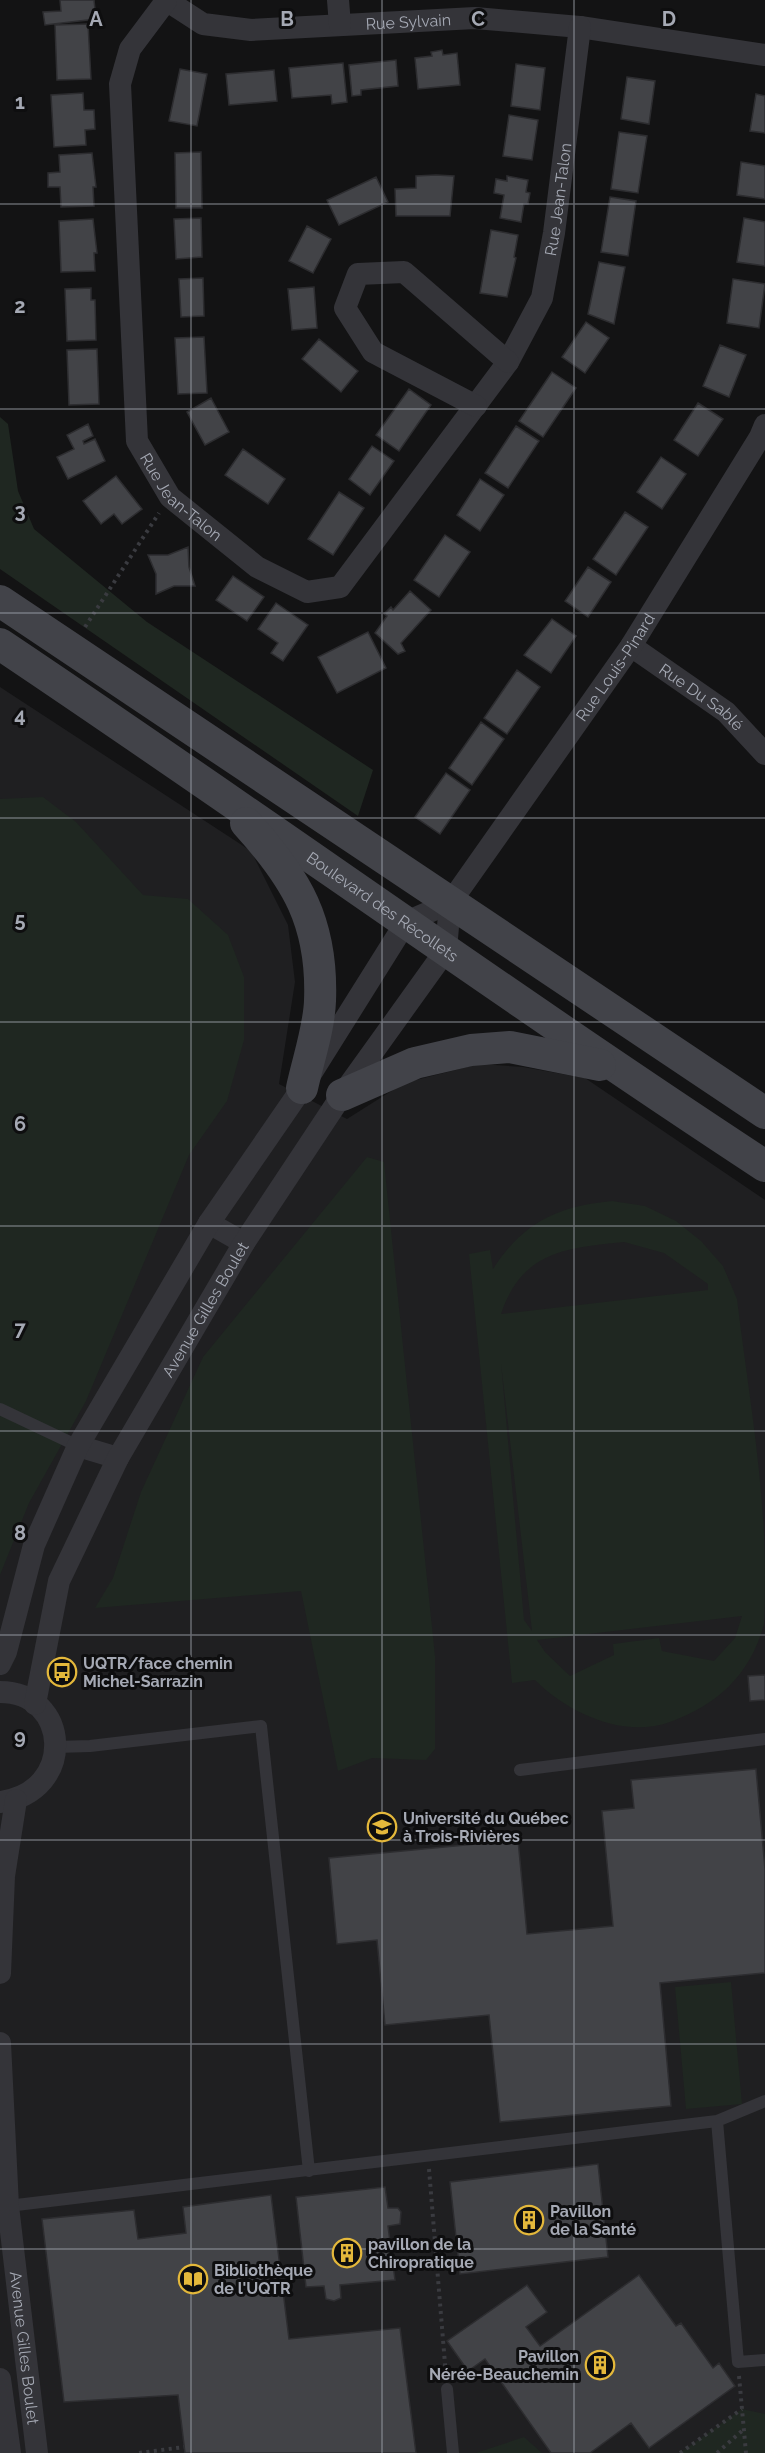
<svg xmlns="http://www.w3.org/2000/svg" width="765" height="2453" font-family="Raleway,sans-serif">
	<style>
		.built { fill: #1f1f21 }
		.green { fill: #1f2721; fill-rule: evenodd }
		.building { fill: #424347; stroke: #2d2d30; stroke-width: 1.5 }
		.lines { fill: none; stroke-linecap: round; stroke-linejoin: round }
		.path { stroke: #3a3b40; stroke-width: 4; stroke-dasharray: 3 4.5; stroke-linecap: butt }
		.service { stroke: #343439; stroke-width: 12 }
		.minor { stroke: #343439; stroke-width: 22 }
		.secondary { stroke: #424349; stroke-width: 32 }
		.grid { fill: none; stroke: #a5a9b4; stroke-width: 1.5; stroke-opacity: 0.55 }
		.labels { text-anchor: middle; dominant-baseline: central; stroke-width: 6; stroke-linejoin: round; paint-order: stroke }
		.street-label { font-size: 16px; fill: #a5a9b4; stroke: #0e0e0f }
		.poi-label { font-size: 16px; font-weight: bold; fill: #a5a9b4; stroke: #0e0e0f; text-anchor: start }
		.grid-label { font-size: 20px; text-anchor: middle; font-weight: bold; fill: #a5a9b4; stroke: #0e0e0f; stroke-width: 6; stroke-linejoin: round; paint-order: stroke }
	</style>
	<rect width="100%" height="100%" fill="#131314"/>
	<!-- built -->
	<path class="built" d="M0,687L251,851L288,925L295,982L279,1084L347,1119L404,1083L479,1064L523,1067L585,1078L765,1200V2453H0Z"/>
	<!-- green -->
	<path class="green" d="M0,417L8,424L18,491L34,529L147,622L373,770L358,816L0,569Z
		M43,797L76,822L143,895L188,899L228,935L244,977V1040L227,1101L189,1155L86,1401L29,1503L0,1575V799Z
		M367,1157L384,1162L435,1656V1749L426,1760L372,1758L338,1771L301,1591L95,1608L113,1578L141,1492L203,1357Z
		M612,1201L645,1206L676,1221L701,1241L723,1266L737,1299C748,1390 765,1483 765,1574C765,1590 765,1610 764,1624C750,1676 716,1706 667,1723C621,1738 567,1712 535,1680L512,1683L469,1254L490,1250L493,1269C523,1222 559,1206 612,1201ZM624,1242L664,1253L708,1284V1290L501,1314C522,1251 566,1248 624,1242ZM501,1363L532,1631L524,1620ZM742,1616L735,1638L714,1661L662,1651L659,1638L613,1644L614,1655L570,1676L545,1652L537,1640Z
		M731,1982L742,2104L686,2109L675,1987Z
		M742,2409L765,2414V2453H680Z
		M524,2437L542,2453H476Z"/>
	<!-- building -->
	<path class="building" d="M60,0H94L96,19L45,25L43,12L61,11Z
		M88,24L91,79L57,80L55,25Z
		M442,50L443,55L457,53L460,85L418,89L415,58L432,56L431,52Z
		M396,60L398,86L361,90V95L352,96L349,65Z
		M343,63L347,102L332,104L331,95L292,98L289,68Z
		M516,64L545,68L540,110L511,106Z
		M180,69L207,74L197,126L169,121Z
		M274,70L277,101L229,105L226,74Z
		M627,77L655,81L649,124L621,119Z
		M83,93L84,110H94L95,129L85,130L86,145L54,147L51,95Z
		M756,94L765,96V133L750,131Z
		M509,115L538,120L532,160L503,156Z
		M619,132L647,136L638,193L611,189Z
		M201,152L202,208H176L175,153Z
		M92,153L96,187H93L94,206L61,207L60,187H48V173L60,172L59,155Z
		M741,162L765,166V199L737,195Z
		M436,175L454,176L450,216H396L395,189L416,188V176Z
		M507,176L528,180L526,192L530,193L528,204H524L521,222L500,218L504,195L494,193L496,179L507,181Z
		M376,177L388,202L339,225L327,200Z
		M610,197L636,201L628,256L601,252Z
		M201,218L202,257L176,259L174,219Z
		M744,218L765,222V266L737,262Z
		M93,219L97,253H94L95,271L61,272L59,221Z
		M307,226L331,239L313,273L289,261Z
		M491,230L518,235L514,257L516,258L507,297L480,293Z
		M599,262L625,267L614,324L588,314Z
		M203,278L204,316L181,317L179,279Z
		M733,279L765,284L759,328L727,323Z
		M314,287L317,328L292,330L288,289Z
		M91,288V300H95L96,340L67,341L65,289Z
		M586,322L609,338L585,373L562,357Z
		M204,337L207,393L178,394L175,338Z
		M319,339L358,371L341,392L302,359Z
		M720,345L746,355L729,397L703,386Z
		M97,349L99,404L69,405L67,350Z
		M552,372L576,388L543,437L519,421Z
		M409,389L431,405L399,451L376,435Z
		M211,398L229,432L205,445L187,412Z
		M698,403L723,419L698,456L674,440Z
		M88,424L93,436L83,441L84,444L95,439L105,461L68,479L57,457L74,449L67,435Z
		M516,426L539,441L508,488L485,473Z
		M372,446L394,461L370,495L349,479Z
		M243,449L285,479L268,504L225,475Z
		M661,457L686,474L662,509L637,492Z
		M116,476L142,509L122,524L114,514L101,524L83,501Z
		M480,479L504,495L480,531L457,515Z
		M339,492L364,508L333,555L308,539Z
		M625,512L648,527L616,575L593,559Z
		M445,535L470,552L439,597L414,580Z
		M188,547L189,567L195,586H174L156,594V574L148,555H168Z
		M588,567L611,582L588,617L565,601Z
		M233,576L264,597L247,621L216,600Z
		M410,591L431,610L401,643L405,651L398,654L375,633L387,616L384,614L391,607L393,610Z
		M276,603L308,625L283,661L271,653L278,643L258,629Z
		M552,619L576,636L551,673L524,655Z
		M368,632L386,668L337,693L318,657Z
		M517,670L540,687L507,734L484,718Z
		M481,722L504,739L472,785L449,768Z
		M446,773L470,790L440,834L415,817Z
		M765,1675V1700L750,1701L748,1676Z
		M756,1769L765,1869V1973L660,1983L671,2106L500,2122L489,2015L385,2025L377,1940L337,1944L329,1858L518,1840L527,1934L613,1926L602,1811L634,1808L631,1780Z
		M598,2164L608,2257L460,2274L450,2182Z
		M385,2187L388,2208H398L401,2212L400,2224L388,2226L395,2280L340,2285L341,2298L334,2301L326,2299L324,2286L306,2287L296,2197Z
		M271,2195L289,2339L400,2328L416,2453H185L178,2395L64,2402L42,2219L134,2210L138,2239L186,2233L183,2207Z
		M639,2275L676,2326L681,2323L713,2368L719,2363L735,2386L649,2448L631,2423L590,2453H551L485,2359L468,2371L447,2341L527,2285L547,2312L526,2327L540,2346Z"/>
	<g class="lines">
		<!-- path -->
		<path class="path" d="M85,627L159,513
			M429,2169L446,2376
			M739,2376L746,2453
			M139,2453L184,2447
			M680,2453L742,2409
			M717,2453L743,2430"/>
		<!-- service -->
		<path class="service" d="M0,1409L78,1446
			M56,1747L90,1746L261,1726L309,2171
			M520,1770L765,1739
			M717,2121L765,2101
			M8,2206L717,2121L738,2362L765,2360
			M447,2389L453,2453"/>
		<!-- minor -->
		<g class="minor">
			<path id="s1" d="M166,0L203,24L251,30L475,18L580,27L765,55"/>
			<path d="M338,0L340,25"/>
			<path id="s2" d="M166,1L130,49L120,84L137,441L170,497L257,567L307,592L340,587L508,362L542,298L554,233L580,27"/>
			<path d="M476,406L373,352L345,308L358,274L404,272L508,362"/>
			<path id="s3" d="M631,646L726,712L765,754"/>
			<path d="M209,1223L244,1243"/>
			<path d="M78,1446L118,1458"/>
			<path d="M0,1664L6,1652L34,1545L78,1446L209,1223L302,1088L406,922L450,903"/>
			<path d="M0,1692C70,1692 77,1792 0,1802"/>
			<path id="s4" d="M35,1704L59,1581L118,1458L244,1243L342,1095L446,950L450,903L631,646L760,437L765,425"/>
			<path d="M0,1973L4,1876L16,1800"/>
			<path id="s5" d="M0,2043L8,2206L37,2453"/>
			<path d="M0,2379L10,2453"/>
		</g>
		<!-- secondary -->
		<g class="secondary">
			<path d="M0,601L765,1113"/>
			<path id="s6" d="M0,644C257,816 507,997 765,1166"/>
			<path d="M246,823C297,879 323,923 320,1001C319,1029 308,1060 302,1088"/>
			<path d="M342,1095L415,1063L471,1050L510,1047L600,1065"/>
		</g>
	</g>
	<!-- grid -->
	<path class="grid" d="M191,0V2453M382,0V2453M574,0V2453M0,204H765M0,409H765M0,613H765M0,818H765M0,1022H765M0,1226H765M0,1431H765M0,1635H765M0,1840H765M0,2044H765M0,2249H765"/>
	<!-- icons -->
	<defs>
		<g id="bus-ring" transform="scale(1.5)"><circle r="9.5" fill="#0e0e0f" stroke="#e4b83b" stroke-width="1.5"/><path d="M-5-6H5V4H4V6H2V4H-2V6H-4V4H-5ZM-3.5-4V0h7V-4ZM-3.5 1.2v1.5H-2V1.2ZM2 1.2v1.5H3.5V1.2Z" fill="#e4b83b"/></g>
		<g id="university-ring" transform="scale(1.5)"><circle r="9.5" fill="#0e0e0f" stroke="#e4b83b" stroke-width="1.5"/><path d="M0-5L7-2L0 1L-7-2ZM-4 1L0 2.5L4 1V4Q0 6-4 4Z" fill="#e4b83b"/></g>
		<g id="building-ring" transform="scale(1.5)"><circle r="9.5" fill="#0e0e0f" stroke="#e4b83b" stroke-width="1.5"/><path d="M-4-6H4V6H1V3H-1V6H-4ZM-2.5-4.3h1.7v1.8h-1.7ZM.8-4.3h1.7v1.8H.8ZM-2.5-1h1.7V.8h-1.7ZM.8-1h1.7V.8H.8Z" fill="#e4b83b"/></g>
		<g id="library-ring" transform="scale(1.5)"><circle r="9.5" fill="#0e0e0f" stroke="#e4b83b" stroke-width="1.5"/><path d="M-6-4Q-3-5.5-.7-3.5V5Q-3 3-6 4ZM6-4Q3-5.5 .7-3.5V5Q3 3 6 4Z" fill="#e4b83b"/></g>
	</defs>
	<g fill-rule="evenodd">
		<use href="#bus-ring" x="62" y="1672"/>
		<use href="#university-ring" x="382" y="1827"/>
		<use href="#building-ring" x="529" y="2220"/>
		<use href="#building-ring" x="347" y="2253"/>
		<use href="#library-ring" x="193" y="2279"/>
		<use href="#building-ring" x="600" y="2365"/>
	</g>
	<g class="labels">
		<!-- street labels -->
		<g class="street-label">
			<text stroke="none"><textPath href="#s1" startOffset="250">Rue Sylvain</textPath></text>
			<text stroke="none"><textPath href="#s2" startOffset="1173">Rue Jean-Talon</textPath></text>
			<text stroke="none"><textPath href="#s2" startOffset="526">Rue Jean-Talon</textPath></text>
			<text stroke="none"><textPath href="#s4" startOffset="1202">Rue Louis-Pinard</textPath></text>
			<text stroke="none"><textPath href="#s3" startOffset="87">Rue Du Sablé</textPath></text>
			<text stroke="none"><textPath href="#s6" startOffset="464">Boulevard des Récollets</textPath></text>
			<text stroke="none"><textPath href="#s4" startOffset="434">Avenue Gilles Boulet</textPath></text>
			<text stroke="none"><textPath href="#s5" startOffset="306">Avenue Gilles Boulet</textPath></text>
		</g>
		<!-- poi labels -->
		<g class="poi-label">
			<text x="83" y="1663">UQTR/face chemin<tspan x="83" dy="18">Michel-Sarrazin</tspan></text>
			<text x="403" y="1818">Université du Québec<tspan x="403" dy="18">à Trois-Rivières</tspan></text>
			<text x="550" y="2211">Pavillon<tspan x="550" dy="18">de la Santé</tspan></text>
			<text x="368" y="2244">pavillon de la<tspan x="368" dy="18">Chiropratique</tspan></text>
			<text x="214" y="2270">Bibliothèque<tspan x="214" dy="18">de l'UQTR</tspan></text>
			<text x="579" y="2356" text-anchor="end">Pavillon<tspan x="579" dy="18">Nérée-Beauchemin</tspan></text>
		</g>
	</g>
	<g class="grid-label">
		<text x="96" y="26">A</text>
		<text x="287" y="26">B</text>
		<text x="478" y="26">C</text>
		<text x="669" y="26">D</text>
		<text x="20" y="109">1</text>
		<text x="20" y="313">2</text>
		<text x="20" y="518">3</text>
		<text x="20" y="722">4</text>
		<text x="20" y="927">5</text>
		<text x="20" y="1131">6</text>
		<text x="20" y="1336">7</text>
		<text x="20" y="1540">8</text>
		<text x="20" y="1744">9</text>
	</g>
</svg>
